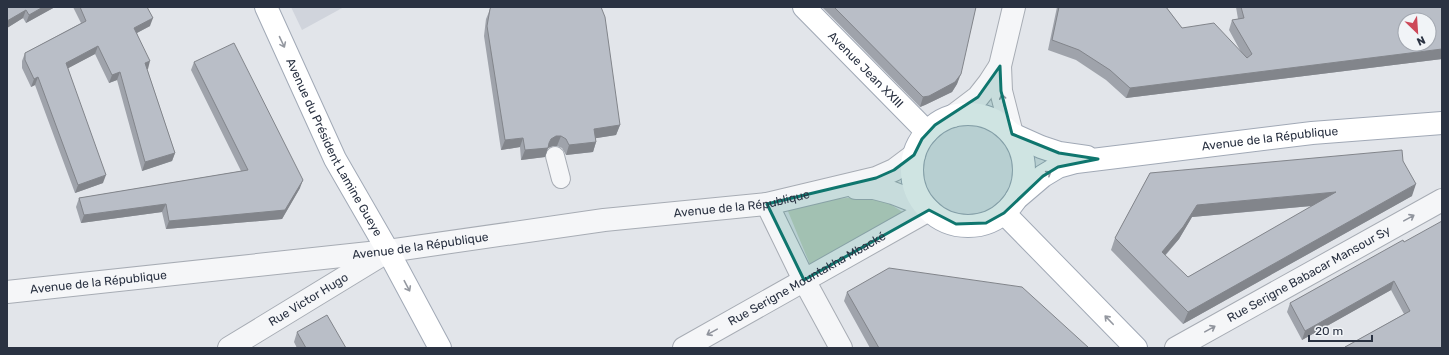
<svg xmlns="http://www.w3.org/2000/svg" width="1449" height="355" font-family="Rubik,sans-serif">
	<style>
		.built { fill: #d0d4dc }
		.green { fill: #c7d4c3 }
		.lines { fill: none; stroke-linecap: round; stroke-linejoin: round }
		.pedestrian-casing { stroke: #a7acb4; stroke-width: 20 }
		.minor-casing { stroke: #a7acb4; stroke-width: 24 }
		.tertiary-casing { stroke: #a7acb4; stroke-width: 24 }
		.primary-casing { stroke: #a1a9b6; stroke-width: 24 }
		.pedestrian { stroke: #f5f6f8; stroke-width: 18 }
		.minor { stroke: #f5f6f8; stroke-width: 22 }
		.tertiary { stroke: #f5f6f8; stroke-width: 22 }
		.primary { stroke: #fff; stroke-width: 22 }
		.wall { fill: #9fa3ab; fill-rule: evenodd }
		.shaded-wall { fill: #82858b }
		.building { fill: #b9bec7; stroke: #82858b; fill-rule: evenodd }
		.oneway { stroke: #9498a0 }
		.oneway2 { stroke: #90949d }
		.marked { fill: #0f766e; fill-opacity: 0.2; stroke: #0f766e; stroke-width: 3; stroke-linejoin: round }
		.labels { text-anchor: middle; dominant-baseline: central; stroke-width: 3; stroke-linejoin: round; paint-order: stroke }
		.street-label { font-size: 12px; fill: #2a3242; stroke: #f1f4f7 }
	</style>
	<rect width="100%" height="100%" fill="#e2e5ea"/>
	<!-- built -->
	<path class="built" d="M291,7H344L302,30Z"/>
	<!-- green -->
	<path class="green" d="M857,197L884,200L904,213L811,267L785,204Z"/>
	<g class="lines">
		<!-- pedestrian casing -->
		<g class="pedestrian-casing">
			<path id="pedestrian" d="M555,156L561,179"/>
		</g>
		<!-- minor casing -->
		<g class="minor-casing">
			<g id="minor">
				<path d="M953,116L978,97L989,83L1000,66"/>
				<path d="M1012,134L1001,91L1000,66L1014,7"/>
				<path d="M767,204L804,280L841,348"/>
				<path id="s1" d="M229,348L388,251"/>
				<path id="s2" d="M684,348L929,210"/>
				<path id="s3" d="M1176,348L1442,200"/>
			</g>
		</g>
		<!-- tertiary casing -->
		<g class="tertiary-casing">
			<g id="tertiary">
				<path d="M856,188H874L893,193L924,205"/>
				<path id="s4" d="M7,292L388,251L604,220L767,204L876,178L894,170L914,155"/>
			</g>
		</g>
		<!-- primary casing -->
		<g class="primary-casing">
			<g id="primary">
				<path id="s5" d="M266,7L335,159L388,251L440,348"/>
				<path id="s6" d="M804,7L927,132"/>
				<circle cx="968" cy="170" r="56"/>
				<path d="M1012,134L1041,147L1059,153L1087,157"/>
				<path id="s7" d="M1016,199L1043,176L1058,167L1076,162L1312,133L1442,123"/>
				<path d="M1004,213L1136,348"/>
			</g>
		</g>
		<!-- pedestrian -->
		<use href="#pedestrian" class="pedestrian"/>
		<!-- minor -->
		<use href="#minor" class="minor"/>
		<!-- tertiary -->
		<use href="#tertiary" class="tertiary"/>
		<!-- primary -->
		<use href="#primary" class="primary"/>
	</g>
	<!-- wall -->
	<path class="wall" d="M7,7H55L26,23L23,18L7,28Z
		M73,7H147L150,26L137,33L147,69L175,153L172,161L142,171L117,80L109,83L95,54L68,68L103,183L75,193L35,85L31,87L22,68V61L25,53L81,23Z
		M491,7L620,125L616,135L596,138V142L593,152L566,155L562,148L557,146H553L548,148L545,157L521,160L520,147L501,150L484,36L486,19Z
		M822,7H976L957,84L952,92L925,105L920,107Z
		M1057,7H1166L1182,28L1241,52L1229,30L1232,20L1238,19L1236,7H1442V59L1126,98L1106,80L1076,60L1048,50Z
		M194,62L300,188L282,219L166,229L162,212L81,223L76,207L79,198L241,171L191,70Z
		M1403,161L1412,196L1183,324L1111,250L1115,238L1150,173ZM1312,206L1188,277L1165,256L1179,239L1192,217Z
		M1404,242L1442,348H1344L1345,347L1404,314L1391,290L1302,340L1287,312L1290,303Z
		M847,292L1089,348H870L844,301Z
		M297,332L346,348H297L294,342Z"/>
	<!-- shaded-wall -->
	<path class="shaded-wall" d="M43,7H55L26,23L29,15Z
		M26,10L23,18L7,28V21Z
		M153,18L150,26L131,36L134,28Z
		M98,46L95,54L63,71L66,63Z
		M1442,49V59L1126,98L1130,88Z
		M150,61L148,69L142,71L145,63Z
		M120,72L117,80L109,83L112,75Z
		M961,74L957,84L952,92L925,105L920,107L923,97Z
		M38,77L35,85L31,87L34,79Z
		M620,125L616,135L591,139L594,129Z
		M556,136H561L557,146H553L548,148L545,157L521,160L525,150L551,139Z
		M523,138L520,147L501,150L505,140Z
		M596,142L593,152L566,155L569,145Z
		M175,153L172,161L142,171L145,162Z
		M106,175L103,183L75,193L78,185Z
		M303,180L300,188L282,219L166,229L169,221Z
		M1416,184L1412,196L1183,324L1188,312Z
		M1336,192L1332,204L1192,217L1179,239L1157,264L1162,252L1197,205Z
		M166,204L162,212L81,223L84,215Z
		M1394,281L1391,290L1302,340L1305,331Z"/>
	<!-- building -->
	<path class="building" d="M7,7H43L29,15L26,10L7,21Z
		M80,7H147L153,18L134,28L150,61L145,63L175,153L145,162L120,72L112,75L98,46L66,63L106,175L78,185L38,77L34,79L25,60V53L86,21Z
		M491,7H601L605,17L620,125L594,129L596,142L569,145L566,139L561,136H556L551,139L549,143L548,148L525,150L523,138L505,140L487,26L490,9Z
		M834,7H976L961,74L955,82L929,96L923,97Z
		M1059,7H1166L1182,28L1214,23L1247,58L1252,54L1232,20L1244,18L1241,7H1442V49L1130,88L1110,70L1079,50L1052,40ZM1405,20H1429V44H1405Z
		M234,43L303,180L285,210L169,221L166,204L84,215L79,198L248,170L194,62Z
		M1402,150L1403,161L1416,184L1188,312L1115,238L1150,173ZM1336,192L1188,277L1162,252L1183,227L1197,205Z
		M1442,221V348H1345V347L1410,311L1394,281L1305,331L1290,303L1403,240L1404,242Z
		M889,268L1022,287L1089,348H879L847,292Z
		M327,315L346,348H306L297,332Z"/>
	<!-- one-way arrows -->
	<defs><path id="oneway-shaft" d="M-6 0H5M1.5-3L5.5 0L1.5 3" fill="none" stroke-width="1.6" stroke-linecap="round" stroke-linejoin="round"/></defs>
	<g class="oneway">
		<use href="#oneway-shaft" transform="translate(282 42) rotate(65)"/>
		<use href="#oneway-shaft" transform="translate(1046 175) rotate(-33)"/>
		<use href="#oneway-shaft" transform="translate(407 286) rotate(62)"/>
		<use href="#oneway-shaft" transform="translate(1109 320) rotate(-134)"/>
	</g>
	<g class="oneway2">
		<use href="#oneway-shaft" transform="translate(1003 100) rotate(-102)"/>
		<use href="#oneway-shaft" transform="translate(1409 218) rotate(-29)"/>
		<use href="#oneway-shaft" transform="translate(1210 329) rotate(-29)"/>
		<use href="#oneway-shaft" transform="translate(712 332) rotate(151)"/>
	</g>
	<!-- marked area -->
	<path class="marked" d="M1000,66L1001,91L1012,134L1059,153L1098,159L1058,167L1043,176L1004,213L986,223L956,224L929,210L804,280L767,204L876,178L894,170L914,155L922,139L935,125L978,97Z"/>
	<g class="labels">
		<!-- street labels -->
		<g class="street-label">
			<text stroke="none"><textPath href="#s6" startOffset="88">Avenue Jean XXIII</textPath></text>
			<text stroke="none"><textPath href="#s7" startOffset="267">Avenue de la République</textPath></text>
			<text stroke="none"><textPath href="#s5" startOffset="156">Avenue du Président Lamine Gueye</textPath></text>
			<text stroke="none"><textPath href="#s4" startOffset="740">Avenue de la République</textPath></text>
			<text stroke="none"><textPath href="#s4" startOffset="416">Avenue de la République</textPath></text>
			<text stroke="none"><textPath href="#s3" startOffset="152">Rue Serigne Babacar Mansour Sy</textPath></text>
			<text stroke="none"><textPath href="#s2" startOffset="141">Rue Serigne Mountakha Mbacké</textPath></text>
			<text stroke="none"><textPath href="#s4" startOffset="92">Avenue de la République</textPath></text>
			<text stroke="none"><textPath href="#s1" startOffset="93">Rue Victor Hugo</textPath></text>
		</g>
	</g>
	<!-- border -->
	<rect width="1449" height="355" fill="none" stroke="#2a3242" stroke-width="16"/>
	<!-- north arrow -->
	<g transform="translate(1417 32) rotate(155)"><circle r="19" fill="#f1f4f7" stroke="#a1a6af"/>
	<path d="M0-3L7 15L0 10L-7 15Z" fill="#cd4959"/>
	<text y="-6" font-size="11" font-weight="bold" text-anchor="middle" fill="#2a3242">N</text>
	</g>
	<!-- scale -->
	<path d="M1309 335v6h63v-6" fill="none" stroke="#2a3242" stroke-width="2"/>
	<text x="1315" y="335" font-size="12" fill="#2a3242" stroke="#f1f4f7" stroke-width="3" paint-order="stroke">20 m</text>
</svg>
